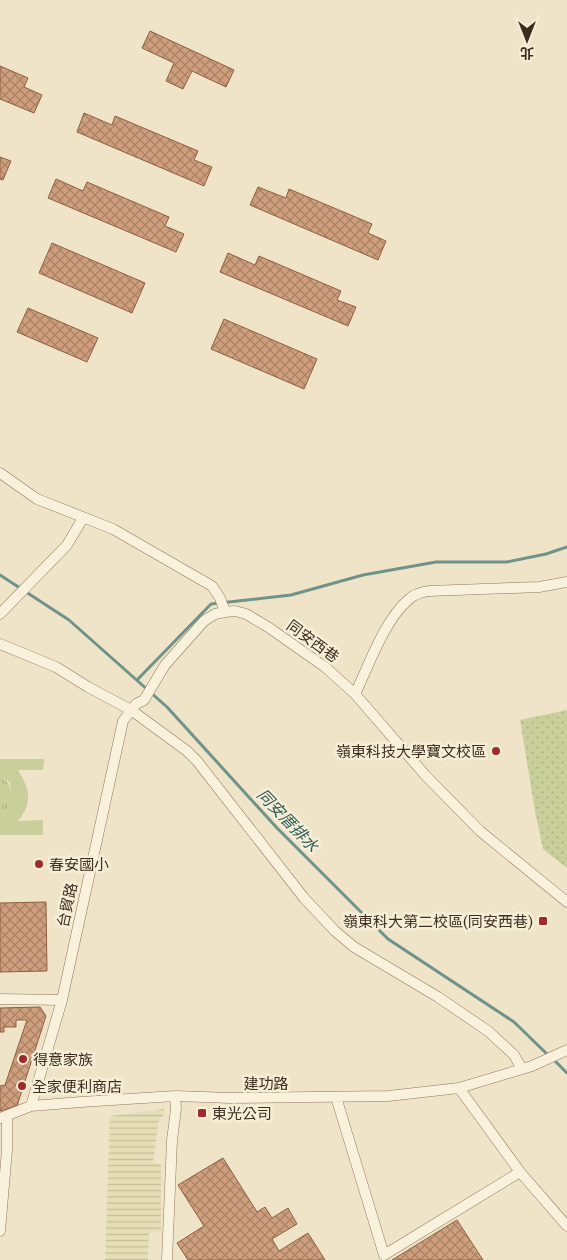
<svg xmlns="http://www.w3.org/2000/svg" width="567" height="1260" font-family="'Libre Baskerville','Noto Sans TC',serif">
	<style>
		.farmland { fill: url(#farmland-rules) }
		.grass { fill: url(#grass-tufts) }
		.park { fill: url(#park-dots) }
		.pitch { fill: #c9cf9b }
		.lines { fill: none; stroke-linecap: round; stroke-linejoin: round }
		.stream { stroke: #6f938a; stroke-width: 3 }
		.building { fill: url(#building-cross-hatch); stroke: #8d5f41 }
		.minor-casing { stroke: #8d765c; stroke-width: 11 }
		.minor { stroke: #faf1dc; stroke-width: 10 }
		.poi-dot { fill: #9e2a2b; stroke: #f7eed8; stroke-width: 2 }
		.labels { text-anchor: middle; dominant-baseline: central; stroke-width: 5; stroke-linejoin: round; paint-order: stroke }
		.street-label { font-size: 15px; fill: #3d2e20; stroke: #f7eed8 }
		.poi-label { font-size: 15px; fill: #3d2e20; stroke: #f7eed8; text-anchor: start }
		.water-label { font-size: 16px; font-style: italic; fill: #2f5d5a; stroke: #f7eed8 }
	</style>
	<defs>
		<pattern id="farmland-rules" width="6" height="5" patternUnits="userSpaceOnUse" patternTransform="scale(1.25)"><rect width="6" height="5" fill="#e6deb5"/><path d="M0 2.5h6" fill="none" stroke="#c6bf9b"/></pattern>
		<pattern id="grass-tufts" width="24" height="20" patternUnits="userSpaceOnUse" patternTransform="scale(1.25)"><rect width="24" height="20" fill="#c9cf9b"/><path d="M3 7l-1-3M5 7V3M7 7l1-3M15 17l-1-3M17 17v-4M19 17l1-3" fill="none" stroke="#aeb285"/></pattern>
		<pattern id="park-dots" width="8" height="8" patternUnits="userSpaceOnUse" patternTransform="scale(1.25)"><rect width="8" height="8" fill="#c9cf9b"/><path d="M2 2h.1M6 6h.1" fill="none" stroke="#aeb285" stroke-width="1.8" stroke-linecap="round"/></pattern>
		<pattern id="building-cross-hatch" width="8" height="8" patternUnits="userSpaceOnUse" patternTransform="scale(1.25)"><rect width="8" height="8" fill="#cf9f7d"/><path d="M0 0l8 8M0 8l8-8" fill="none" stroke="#a98266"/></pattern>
	</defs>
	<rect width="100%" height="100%" fill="#f0e4c8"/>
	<!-- farmland -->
	<path class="farmland" d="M164,1109V1115L159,1119L153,1163L161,1164V1231L149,1233L148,1260H105L110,1116Z"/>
	<!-- grass -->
	<path class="grass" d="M0,773C15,788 15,803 0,818Z"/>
	<!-- park -->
	<path class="park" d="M567,710V868L543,849L535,811L520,720Z"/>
	<!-- pitch -->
	<path class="pitch" d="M0,759H44L43,770H18C30,789 33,803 18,821L43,820V835H0V818L7,810L11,797L10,783L0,773Z"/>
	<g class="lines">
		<!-- stream -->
		<path class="stream" d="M0,575L69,620L167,707L277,828L388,939L514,1022L548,1055
			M137,680L211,604L291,595L363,575L436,562H507L546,554L567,547
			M553,1059L567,1073"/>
	</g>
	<!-- building -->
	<path class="building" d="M150,31L234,70L226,87L192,71L183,89L166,81L174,63L142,48Z
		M0,66L28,78L24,87L42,95L34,113L0,99Z
		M84,113L112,125L115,116L198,151L194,160L212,167L204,186L77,132Z
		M0,157L11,161L3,180L0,179Z
		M56,179L83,191L87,182L169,217L165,226L184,234L176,252L48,198Z
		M258,187L286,198L289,189L372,224L368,233L386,241L378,260L250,205Z
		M52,243L145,283L132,313L39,273Z
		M228,253L255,265L259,256L341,291L337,300L356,307L348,326L220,272Z
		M28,308L98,338L87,362L17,332Z
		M224,319L317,359L304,389L211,349Z
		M46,902L47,971L0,972V903Z
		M40,1007L46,1016L17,1106L0,1111V1086L5,1085L27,1020H16V1027H4V1032H0V1008Z
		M223,1158L257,1212L265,1207L272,1218L288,1208L297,1224L272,1239L279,1251L308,1233L325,1260H188L177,1243L204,1226L178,1185Z
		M457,1220L483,1260H392Z"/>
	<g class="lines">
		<!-- minor casing -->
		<g class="minor-casing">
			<path id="minor" d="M0,473L37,499L113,529L212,586L220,598L225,612
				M0,614L67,545L83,518
				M0,644L56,667L88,687L131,710L187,751L197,761L304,898L335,931L354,947L438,997L488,1031L514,1055L522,1069
				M355,694C369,665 384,621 408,600C414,594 421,592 429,591L539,587L567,582
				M0,999L62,1000
				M459,1088L520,1172L567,1226
				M336,1097L384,1255L520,1172
				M31,1106L62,1000L123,721L136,704L144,700L165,665L204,621L215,614L225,612L235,611L246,614L268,627L325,667L355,694L426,776L480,831L567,902
				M0,1118L31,1106L81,1102L175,1096L231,1098L388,1096L459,1088L532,1066L567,1050
				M0,1231L7,1150V1116
				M167,1260L172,1140L176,1109L175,1096"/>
		</g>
		<!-- minor -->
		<use href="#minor" class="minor"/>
	</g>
	<!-- markers -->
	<g class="poi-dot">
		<circle cx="496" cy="751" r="5"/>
		<circle cx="39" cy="864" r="5"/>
		<rect x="538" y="916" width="10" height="10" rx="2.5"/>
		<circle cx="23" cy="1059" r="5"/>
		<circle cx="22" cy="1086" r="5"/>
		<rect x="197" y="1108" width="10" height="10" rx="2.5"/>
	</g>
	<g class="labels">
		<!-- street labels -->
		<g class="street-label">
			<text transform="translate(313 641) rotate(36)">同安西巷</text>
			<text transform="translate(67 905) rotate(-78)">台貿路</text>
			<text x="266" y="1083">建功路</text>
		</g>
		<!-- poi labels -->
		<g class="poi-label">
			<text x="486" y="751" text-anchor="end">嶺東科技大學寶文校區</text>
			<text x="49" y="864">春安國小</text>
			<text x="533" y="921" text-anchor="end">嶺東科大第二校區(同安西巷)</text>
			<text x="33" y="1059">得意家族</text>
			<text x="32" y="1086">全家便利商店</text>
			<text x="212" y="1113">東光公司</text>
		</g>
		<!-- water labels -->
		<g class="water-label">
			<text transform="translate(288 820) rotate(46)">同安厝排水</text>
		</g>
	</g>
	<!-- north arrow -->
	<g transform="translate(527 40) rotate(180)" stroke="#f7eed8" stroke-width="4" paint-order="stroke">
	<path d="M0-4L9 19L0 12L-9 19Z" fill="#3d2e20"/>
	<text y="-8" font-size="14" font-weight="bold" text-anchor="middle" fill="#3d2e20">北</text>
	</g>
</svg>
